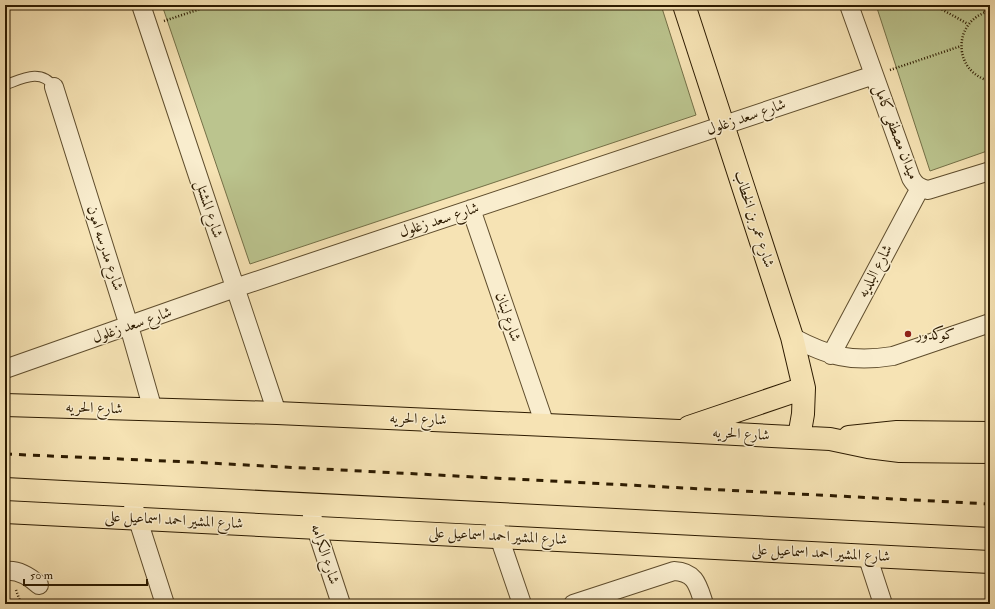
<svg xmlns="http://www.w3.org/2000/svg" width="995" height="609" font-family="'IM FELL Double Pica',Amiri,serif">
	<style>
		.green { fill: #bbc48e; stroke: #747047 }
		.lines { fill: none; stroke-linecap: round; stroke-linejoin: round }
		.service-casing { stroke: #5f4d2d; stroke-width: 11 }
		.minor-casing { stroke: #5f4d2d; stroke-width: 20 }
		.primary-casing { stroke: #2d1b00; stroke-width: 24 }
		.path { stroke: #2d1b00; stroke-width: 2.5; stroke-dasharray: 1 2; stroke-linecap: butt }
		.service { stroke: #f9edce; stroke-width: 9 }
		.minor { stroke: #f9edce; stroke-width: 18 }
		.primary { stroke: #f6e3b4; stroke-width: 22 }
		.rail { stroke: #2d1b00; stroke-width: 3; stroke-dasharray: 7 7; stroke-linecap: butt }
		.poi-dot { fill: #8f2418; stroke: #f9edce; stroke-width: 1.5 }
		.labels { text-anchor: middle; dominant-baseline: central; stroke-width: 3; stroke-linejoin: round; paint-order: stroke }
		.street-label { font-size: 15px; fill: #2d1b00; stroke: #f9edce }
		.poi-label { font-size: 15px; fill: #2d1b00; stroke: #f9edce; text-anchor: start }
	</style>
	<rect width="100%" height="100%" fill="#f6e3b4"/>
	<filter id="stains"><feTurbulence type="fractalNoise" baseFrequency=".005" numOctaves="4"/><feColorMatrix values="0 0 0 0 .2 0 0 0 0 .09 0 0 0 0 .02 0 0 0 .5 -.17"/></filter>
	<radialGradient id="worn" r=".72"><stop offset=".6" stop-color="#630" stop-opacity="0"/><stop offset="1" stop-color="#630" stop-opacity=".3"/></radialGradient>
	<!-- green -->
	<path class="green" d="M162,5H661L696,115L250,264Z
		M876,5H990V150L930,171Z"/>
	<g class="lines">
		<!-- service casing -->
		<g class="service-casing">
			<path id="service" d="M5,85C22,79 41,68 54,87"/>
		</g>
		<!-- minor casing -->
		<g class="minor-casing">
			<path id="minor" d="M141,5L277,413
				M849,5L911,178C915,185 919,188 928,190L990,171
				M54,87L129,326L153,410
				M471,209L545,425
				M792,337C828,356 851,363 893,356L990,323
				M831,355L920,188
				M5,369L235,288L874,75
				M130,495L165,604
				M312,516L341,604
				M495,525L522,604
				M867,555L883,604
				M5,571C18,569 29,576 39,585
				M573,604L674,571C696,572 698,586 704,604"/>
		</g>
		<!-- primary casing -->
		<g class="primary-casing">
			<path id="primary" d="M684,5L792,337L804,388L803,414L799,437
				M5,405L277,413L679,431L830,439L868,447L900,451L990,452
				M689,427L804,388
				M849,437L897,432L990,433
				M5,489L990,539
				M5,512L990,562"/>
		</g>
		<!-- path -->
		<path class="path" d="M934,5L968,24
			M982,5L985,12
			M990,11C952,20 952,72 990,81
			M164,21L212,5
			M890,70L961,46
			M16,590L21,604"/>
		<!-- service -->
		<use href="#service" class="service"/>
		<!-- minor -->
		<use href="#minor" class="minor"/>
		<!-- primary -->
		<use href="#primary" class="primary"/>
		<!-- rail -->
		<path class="rail" d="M5,454L189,462L990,504"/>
	</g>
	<!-- markers -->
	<circle class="poi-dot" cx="908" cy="334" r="4"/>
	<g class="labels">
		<!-- street labels -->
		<g class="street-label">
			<text transform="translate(746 117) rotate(-19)">شارع سعد زغلول</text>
			<text transform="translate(896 132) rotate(69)">ميدان مصطفى كامل</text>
			<text transform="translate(209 209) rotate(72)">شارع المشتل</text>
			<text transform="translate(754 219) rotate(72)">شارع عمر بن الخطاب</text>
			<text transform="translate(439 220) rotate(-18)">شارع سعد زغلول</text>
			<text transform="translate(105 248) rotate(72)">شارع مدرسه امون</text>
			<text transform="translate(875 271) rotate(-62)">شارع البلديه</text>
			<text transform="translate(508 317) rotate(71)">شارع لبنان</text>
			<text transform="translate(132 325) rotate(-19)">شارع سعد زغلول</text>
			<text transform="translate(94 408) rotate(2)">شارع الحريه</text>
			<text transform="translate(418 419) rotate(2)">شارع الحريه</text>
			<text transform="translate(741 434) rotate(3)">شارع الحريه</text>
			<text transform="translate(174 520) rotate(3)">شارع المشير احمد اسماعيل على</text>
			<text transform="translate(498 536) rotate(3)">شارع المشير احمد اسماعيل على</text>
			<text transform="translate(821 553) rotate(3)">شارع المشير احمد اسماعيل على</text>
			<text transform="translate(325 554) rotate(72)">شارع الكرامه</text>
		</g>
		<!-- poi labels -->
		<g class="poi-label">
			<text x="916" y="334">كوكدور</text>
		</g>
	</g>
	<!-- margin -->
	<rect width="995" height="609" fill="none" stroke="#f6e3b4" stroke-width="20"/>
	<rect x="6" y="6" width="983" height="597" fill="none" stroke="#2d1b00" stroke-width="2"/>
	<rect x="10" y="10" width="975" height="589" fill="none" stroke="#2d1b00"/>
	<!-- scale -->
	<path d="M24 579v6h123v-6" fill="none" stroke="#2d1b00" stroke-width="2"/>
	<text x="30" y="579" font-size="12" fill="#2d1b00" stroke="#f9edce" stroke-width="3" paint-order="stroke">50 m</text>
	<rect width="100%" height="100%" filter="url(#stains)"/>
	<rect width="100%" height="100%" fill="url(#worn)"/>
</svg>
